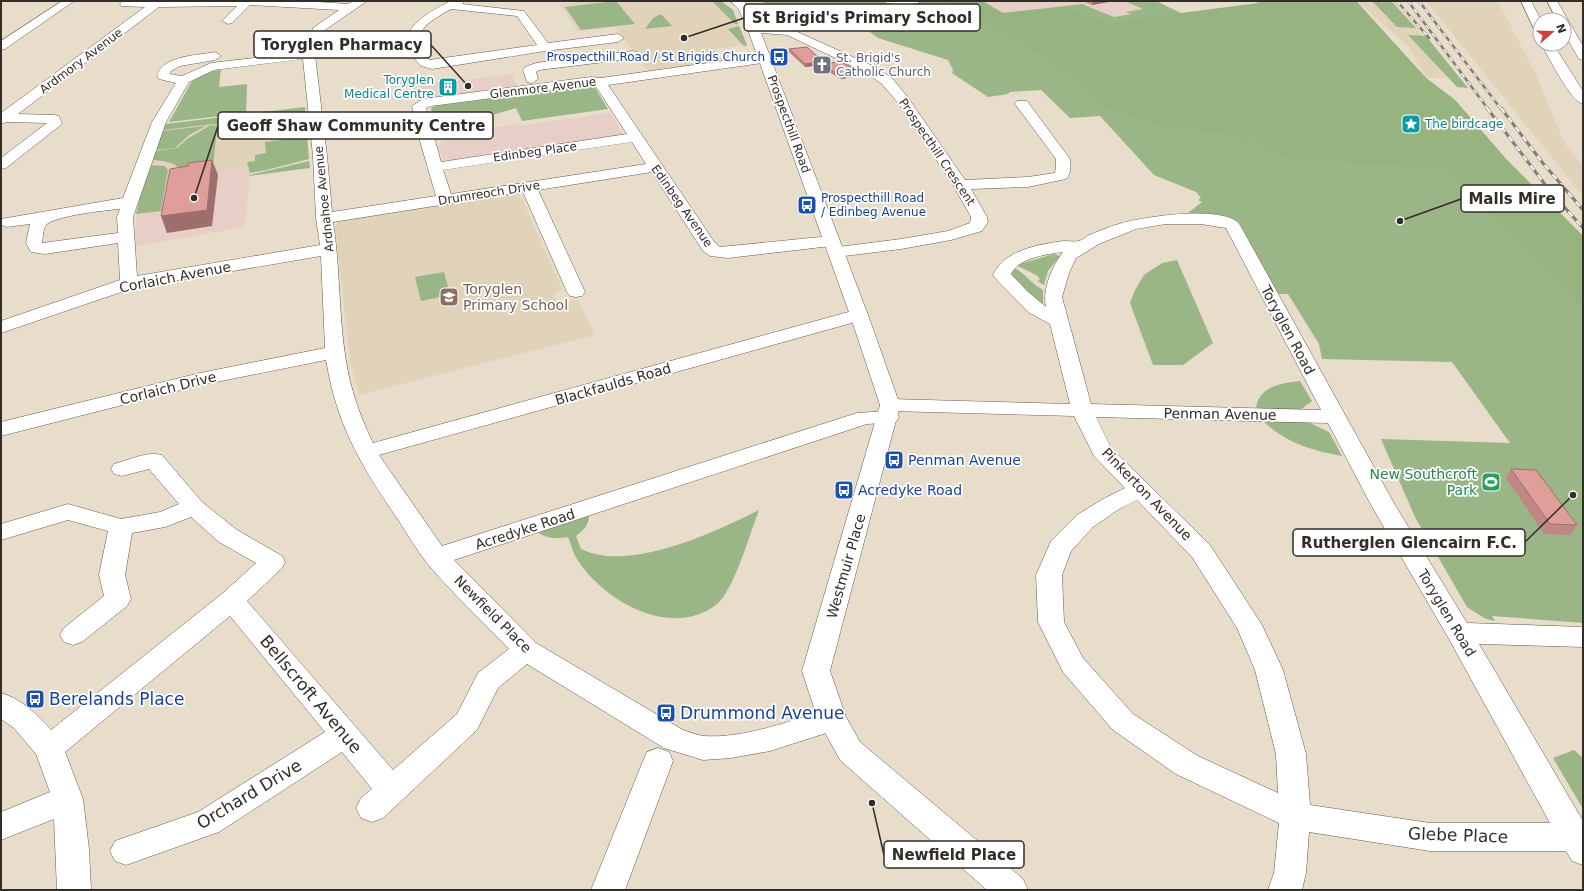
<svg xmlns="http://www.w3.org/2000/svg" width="1584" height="891" font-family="'DejaVu Sans',sans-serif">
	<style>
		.commercial { fill: #e7cec6 }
		.built { fill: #e1d2ba }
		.green { fill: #9ab586 }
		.forest { fill: #96b380 }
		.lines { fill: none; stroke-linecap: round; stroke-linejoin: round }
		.minor-casing { stroke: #655b4c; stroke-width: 1 }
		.major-casing { stroke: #655b4c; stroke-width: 1 }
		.highway-casing { stroke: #655b4c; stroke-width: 1 }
		.minor { fill: #fff; fill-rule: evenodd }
		.major { fill: #fff; fill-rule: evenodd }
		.highway { fill: #fff; fill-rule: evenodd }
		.rail-far1-casing { stroke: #867e72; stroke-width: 2.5 }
		.rail-casing { stroke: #867e72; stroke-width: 3 }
		.rail-far1 { stroke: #fff; stroke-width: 1.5; stroke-dasharray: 5; stroke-linecap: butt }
		.rail { stroke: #fff; stroke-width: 2; stroke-dasharray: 6; stroke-linecap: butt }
		.wall { fill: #c08884 }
		.shaded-wall { fill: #9c6f6c }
		.building { fill: #df9e9a; stroke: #9c6f6c }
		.labels { text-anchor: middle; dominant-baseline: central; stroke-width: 3.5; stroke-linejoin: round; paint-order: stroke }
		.far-transit-label { font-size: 12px; fill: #164399; stroke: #fff; text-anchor: end }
		.far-worship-label { font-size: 12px; fill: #5b616d; stroke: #fff; text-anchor: start }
		.far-street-label { font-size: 12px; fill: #322d27; stroke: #fff }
		.far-culture-label { font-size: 12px; fill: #0d838f; stroke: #fff; text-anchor: end }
		.street-label { font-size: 14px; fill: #322d27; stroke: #fff }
		.education-label { font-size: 14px; fill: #785e54; stroke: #fff; text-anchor: start }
		.transit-label { font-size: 14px; fill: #164399; stroke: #fff; text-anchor: start }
		.leisure-label { font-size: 14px; fill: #27864d; stroke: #fff; text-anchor: end }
		.near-street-label { font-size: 17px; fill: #322d27; stroke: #fff }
		.near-transit-label { font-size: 17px; fill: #164399; stroke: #fff; text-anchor: start }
		.leader { fill: none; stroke: #322d27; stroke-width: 1.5 }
		.callout-dot { fill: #322d27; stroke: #fff; stroke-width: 1.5 }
		.callout { fill: #fff; stroke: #322d27; stroke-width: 1.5 }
		.callout-label { font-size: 15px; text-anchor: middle; font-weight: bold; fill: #322d27 }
	</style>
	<rect width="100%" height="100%" fill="#e8ddcb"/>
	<!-- commercial -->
	<path class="commercial" d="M982,1H1124L1143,9L1132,14L1114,17L1082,4L1003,13Z
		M512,74L517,87L416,100L412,87Z
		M610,113L623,134L616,137L452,161L443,159L438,147L447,134L517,124L518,126Z
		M150,160L166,161L176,164L180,170L249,168L250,173L245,227L135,246L136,214Z"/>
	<!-- built -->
	<path class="built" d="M589,1H721L733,10L747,45L713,49L724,61L648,71L615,27L578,31L559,4Z
		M1357,1H1394L1456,77L1426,78L1409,47Z
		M1426,1H1498L1537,77L1565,144L1583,166V196Z
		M305,107L309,159L266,170L250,173L248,168L203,175L180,170L176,164L166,161L150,160L166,124Z
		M511,194H518L521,197L562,289L554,294L557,303L578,300L595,335L359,395L350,362L335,225L338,221Z"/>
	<!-- green -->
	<path class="green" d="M616,1L635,24L581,30L565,7Z
		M712,1H721L733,10L738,24H735Z
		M764,1H879L895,4L931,1H982L1003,13L1082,4L1114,17L1131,14L1126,12L1143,9L1124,1H1156L1181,13L1258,3L1255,1H1356L1426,78L1455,100L1506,159L1583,236V623L1492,616L1495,621L1486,619L1467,607L1415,517L1381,439L1510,443L1452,362L1322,359L1319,344L1288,294H1279L1237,224L1184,216L1202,202L1198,200L1201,198L1196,192L1154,175L1100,116L1070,118L1041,90L1010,92L1008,94L988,97L952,73L953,70L948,60L878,38L867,30L821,11L763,3Z
		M1372,1H1391L1416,28L1397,27Z
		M661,14L672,26L645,29L653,18Z
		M739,26L747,45L744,46L728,29Z
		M1408,35L1426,36L1468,88L1457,87Z
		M221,69L219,87L247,84L246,113L169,122L192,81L200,75Z
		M587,84L594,86L608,109L522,121L516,108L436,132L431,108L440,103Z
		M305,107L306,117L262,123V115L232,119L231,128L220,130V126L213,124L163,130L166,124Z
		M211,125L217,126V131L212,174L180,170C173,160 161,161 150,160L154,151L177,148L187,139Z
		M206,126L189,135L175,148L153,150L162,131Z
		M307,136L309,159L266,170L250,173L247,162L255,161V155L266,153L265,142Z
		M309,161L310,168L249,176L250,175Z
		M147,165L165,166L168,170L161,211L136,214Z
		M1054,254L1060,256L1048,271L1044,285L1037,281L1040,280L1038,276L1016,265Z
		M1177,260L1213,343L1183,365H1153L1130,303L1135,290L1144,275L1162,263Z
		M1013,267C1025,273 1031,283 1043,290V305L1010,281L1011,270Z
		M444,272L450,295L421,301L415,277Z
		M1300,381L1312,401L1300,410L1256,408C1259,386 1282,383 1300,381Z
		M1264,422H1308L1329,432L1342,456C1313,451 1286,443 1264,422Z
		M759,510C750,533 734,590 717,604C672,640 603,601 577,559C573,553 571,544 568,537C555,539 547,539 535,531L589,515C589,525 584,530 576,536L581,549C629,573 715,532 759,510Z
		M1574,750L1583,758V809L1553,758Z"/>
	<!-- forest -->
	<path class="forest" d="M949,1H982L1003,13L1060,8L1112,23L1278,1H1356L1426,78L1455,100L1506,159L1583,236V308L1444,168L1292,159L1249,137L1155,124L1102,107L1083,86L1055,64L1022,43L958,10Z"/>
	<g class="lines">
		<!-- minor casing -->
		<g class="minor-casing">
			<path id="minor" d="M62,1H74L5,49L1,50V41Z
				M303,1L348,4L354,1H367L322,32L315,55L327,156L332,212L436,196L420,141L412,106L423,99L591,77L601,78L765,55L771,59L769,62L608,85L715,243L720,247L831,236L837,237L839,241L837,245L831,246L728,258L710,256L703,251L652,172L538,190L585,292L582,296L576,297L570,296L567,292L523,192L333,222C342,278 337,337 353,392C358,410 365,426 373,443L852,311L859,309L866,311L868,315L866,319L379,455L442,546L857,413L887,411L883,409L880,405L883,401L890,399L1070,404L1050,324L1028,312L996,279L993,275C1004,250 1040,244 1064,241C1069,241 1075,242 1079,241C1082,240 1085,238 1087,236C1097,232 1108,227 1119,224C1140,217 1226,204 1240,225L1395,505L1467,623L1583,627V647L1479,644L1583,821V865L1572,861L1566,851H1430L1309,832L1306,873L1302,890H1268L1274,873L1279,823L1176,774L1113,730L1063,672L1038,622L1036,575L1051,541L1077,515L1103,499L1125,488L1094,456L1074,416L891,411L896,412L899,417L896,422L867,424L454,560L536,643L683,730C689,732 697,735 704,736C743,739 794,720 832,708L842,712L846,720L842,728L770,751L731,758L703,760L664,748L527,664L498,688L477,730L383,818L372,822L361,818L356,808L361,798L372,789L342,752L219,832L126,865L115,861L110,851L115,841L198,812L325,732L230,616L65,752L83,799L89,849L91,890H57L54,819L1,840V812L50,792L36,754L14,728L1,719V693C22,699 36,714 51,730L223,593L256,563L219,542L191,517L165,527L132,533L125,575L131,599L127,606L82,642L73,645L64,642L60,635L64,628L104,596L99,575L108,531L68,520L1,540V524L68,504L121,519L160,512L179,504L149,469L122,476L114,474L111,469L114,464C129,460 147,451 162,455L202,502L237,530L282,556L285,562L282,568L247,601L393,770L457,714L478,673L509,649C482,621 452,593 427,563C416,549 407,533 397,518C360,464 337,425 326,360L201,385L1,436V422L200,373L325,348L321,256L133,288L1,333V321L120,280L118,243L45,254L31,252L26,243L30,224L7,227L1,225V219L123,198L152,122L176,83L159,79L157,76C163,55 196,56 215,52L221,56L215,60L180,66L171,71L170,74L182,76L211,63L304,52L313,28L339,10L250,5L232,23L228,24L222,21L237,6L159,7L18,114L54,115L59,116L62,124L6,168L1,169V158L47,123L7,122L1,124V113L145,7L121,6L120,4L121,2ZM303,59L313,156L316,218L320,245L137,276L133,217L166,122L189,82L214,70ZM591,85H595L627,134L441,162L426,108L431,106ZM632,142L646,164L451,194L443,170ZM120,209L117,217L118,233L42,243C43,238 43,229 46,225C54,216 106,210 120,209ZM1166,224H1201L1226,228L1321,410L1091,404L1062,297L1069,273L1076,258L1099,244L1136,229ZM1063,252C1052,267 1042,289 1046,307L1027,291L1011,274C1018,258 1047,254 1063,252ZM1096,417L1328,423L1371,505L1449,639L1550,823H1430L1310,805L1306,754L1283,670L1262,625L1210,545L1111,448ZM1137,500L1192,557L1237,628L1255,670L1276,754L1278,793L1198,756L1133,714L1083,658L1064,622L1062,575L1071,551L1093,527L1119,509Z
				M451,1H464L462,4L524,11L548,43L618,34L624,38L618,42L545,51L432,69L421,66C416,60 409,52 407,45C403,25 436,8 451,1ZM451,9L517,16L537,45L429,60C407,33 427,23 451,9Z
				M884,1H921C917,6 888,6 884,1Z
				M754,27L793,30L873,66L892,78L909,99L965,180L1028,177L1055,173L1056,167V159L1015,104L1017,101H1027L1070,159C1071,167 1071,173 1066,179L1028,187L971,189L987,217L988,222L982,231L951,240L901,249L836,257L830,256L827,252L830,248L901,239L948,231L970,223L971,217L953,185L899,104L882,84L865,72L787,35L750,32L748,30L750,28Z
				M633,51L637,52L639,55L637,58L539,70L536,72L538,79L532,83L527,82L523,70L525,67L536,63Z
				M658,748L669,752L673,761L625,890H591L643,761L647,752Z"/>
		</g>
		<!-- major casing -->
		<g class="major-casing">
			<path id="major" d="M730,1H743L747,4L760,30L868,315L900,405L830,671L846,717L860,742L1023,879L1028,890H987L840,760L818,720L802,671L880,405L850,315L748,30L738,8Z"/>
		</g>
		<!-- highway casing -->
		<g class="highway-casing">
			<path id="highway" d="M1521,1H1531L1541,20L1540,32L1534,29Z
				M1547,1H1557L1583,46V60L1579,59L1564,33V20H1557Z
				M1541,44H1553L1583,91V104C1570,101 1549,57 1541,44Z"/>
		</g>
		<!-- minor -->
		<use href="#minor" class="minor"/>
		<!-- major -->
		<use href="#major" class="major"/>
		<!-- highway -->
		<use href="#highway" class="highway"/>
		<!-- rail-far1 casing -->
		<g class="rail-far1-casing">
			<path id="rail-far1" d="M1397,1L1429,38
				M1408,1L1488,109
				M1419,1L1501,109"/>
		</g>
		<!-- rail casing -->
		<g class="rail-casing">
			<path id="rail" d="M1487,108L1550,191L1583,228
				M1501,108L1542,162L1583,210"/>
		</g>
		<!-- rail-far1 -->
		<use href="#rail-far1" class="rail-far1"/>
		<!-- rail -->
		<use href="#rail" class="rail"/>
	</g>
	<!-- wall -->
	<path class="wall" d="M1083,1H1114L1092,5Z
		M789,49L823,65L859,76L841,79L822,68V65L805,67L789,52Z
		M1511,469L1577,525L1571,535L1544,534L1506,478Z"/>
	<!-- shaded-wall -->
	<path class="shaded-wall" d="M1096,1H1114L1092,5L1093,2Z
		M823,61V65L805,67V64Z
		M860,72L859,76L841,79V76Z
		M212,160L218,175L212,226L167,233L161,216Z"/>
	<!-- building -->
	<path class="building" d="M807,47L823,61L805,64L789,49Z
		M840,61L860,72L841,76L822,65Z
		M212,160L207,210L161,216L170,169L188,166V163Z
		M1511,469L1536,470L1577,525L1550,524Z"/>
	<!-- icons -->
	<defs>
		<g id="bus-square" transform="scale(1)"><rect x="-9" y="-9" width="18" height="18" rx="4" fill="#1a4fb4" stroke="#fff"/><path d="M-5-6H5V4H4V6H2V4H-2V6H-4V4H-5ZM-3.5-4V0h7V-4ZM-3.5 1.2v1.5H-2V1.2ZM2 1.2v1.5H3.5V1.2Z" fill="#fff"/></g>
		<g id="church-square" transform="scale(1)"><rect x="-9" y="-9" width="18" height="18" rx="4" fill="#6b7280" stroke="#fff"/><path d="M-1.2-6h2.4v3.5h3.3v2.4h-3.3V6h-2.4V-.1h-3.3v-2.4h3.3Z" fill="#fff"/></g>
		<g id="building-square" transform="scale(1)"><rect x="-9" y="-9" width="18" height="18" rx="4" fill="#0f9aa8" stroke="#fff"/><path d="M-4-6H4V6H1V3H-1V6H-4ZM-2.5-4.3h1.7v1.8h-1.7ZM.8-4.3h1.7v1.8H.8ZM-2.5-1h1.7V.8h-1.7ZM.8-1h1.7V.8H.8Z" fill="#fff"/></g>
		<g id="sight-square" transform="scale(1)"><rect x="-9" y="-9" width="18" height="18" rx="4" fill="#0f9aa8" stroke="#fff"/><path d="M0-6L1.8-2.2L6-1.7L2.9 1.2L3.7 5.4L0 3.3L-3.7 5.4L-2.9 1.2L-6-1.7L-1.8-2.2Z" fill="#fff"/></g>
		<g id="school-square" transform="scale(1)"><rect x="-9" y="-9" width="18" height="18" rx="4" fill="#8d6e63" stroke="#fff"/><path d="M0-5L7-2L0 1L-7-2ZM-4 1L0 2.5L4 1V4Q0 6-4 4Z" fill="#fff"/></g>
		<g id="stadium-square" transform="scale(1)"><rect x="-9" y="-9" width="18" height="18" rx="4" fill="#2e9e5b" stroke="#fff"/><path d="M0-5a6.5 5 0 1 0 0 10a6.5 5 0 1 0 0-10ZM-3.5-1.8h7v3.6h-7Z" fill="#fff"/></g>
	</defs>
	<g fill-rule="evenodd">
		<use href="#bus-square" x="779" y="57"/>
		<use href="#church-square" x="822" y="65"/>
		<use href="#building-square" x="448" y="87"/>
		<use href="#sight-square" x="1411" y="124"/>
		<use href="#bus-square" x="807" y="205"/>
		<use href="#school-square" x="449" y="297"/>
		<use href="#bus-square" x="894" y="460"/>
		<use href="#stadium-square" x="1491" y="482"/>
		<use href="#bus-square" x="844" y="490"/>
		<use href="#bus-square" x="35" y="699"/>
		<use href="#bus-square" x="666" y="713"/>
	</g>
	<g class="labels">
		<!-- far-transit labels -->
		<g class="far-transit-label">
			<text x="765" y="57">Prospecthill Road / St Brigids Church</text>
			<text x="821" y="198" text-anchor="start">Prospecthill Road<tspan x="821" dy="14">/ Edinbeg Avenue</tspan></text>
		</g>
		<!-- far-worship labels -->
		<g class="far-worship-label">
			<text x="836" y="58">St. Brigid's<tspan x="836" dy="14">Catholic Church</tspan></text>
		</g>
		<!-- far-street labels -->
		<g class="far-street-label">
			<text transform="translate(81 61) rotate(-37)">Ardmory Avenue</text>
			<text transform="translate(543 88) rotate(-7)">Glenmore Avenue</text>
			<text transform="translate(789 124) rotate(70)">Prospecthill Road</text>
			<text transform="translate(535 152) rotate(-8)">Edinbeg Place</text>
			<text transform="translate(937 152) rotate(56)">Prospecthill Crescent</text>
			<text transform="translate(489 193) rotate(-9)">Drumreoch Drive</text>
			<text transform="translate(324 199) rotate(-96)">Ardnahoe Avenue</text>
			<text transform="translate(682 206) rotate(55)">Edinbeg Avenue</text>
		</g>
		<!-- far-culture labels -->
		<g class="far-culture-label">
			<text x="434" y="80">Toryglen<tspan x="434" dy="14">Medical Centre</tspan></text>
			<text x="1425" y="124" text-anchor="start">The birdcage</text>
		</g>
		<!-- street labels -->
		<g class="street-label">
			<text transform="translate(175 277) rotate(-11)">Corlaich Avenue</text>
			<text transform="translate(1288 330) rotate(62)">Toryglen Road</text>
			<text transform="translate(613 384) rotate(-16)">Blackfaulds Road</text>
			<text transform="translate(168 388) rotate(-14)">Corlaich Drive</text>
			<text transform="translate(1220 414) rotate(1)">Penman Avenue</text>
			<text transform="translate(1147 494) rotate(46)">Pinkerton Avenue</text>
			<text transform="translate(525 529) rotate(-18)">Acredyke Road</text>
			<text transform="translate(846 566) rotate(-74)">Westmuir Place</text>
			<text transform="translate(1447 613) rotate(59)">Toryglen Road</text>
			<text transform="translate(493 614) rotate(45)">Newfield Place</text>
		</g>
		<!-- education labels -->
		<g class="education-label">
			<text x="463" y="289">Toryglen<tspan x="463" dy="16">Primary School</tspan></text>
		</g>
		<!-- transit labels -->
		<g class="transit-label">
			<text x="908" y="460">Penman Avenue</text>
			<text x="858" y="490">Acredyke Road</text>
		</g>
		<!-- leisure labels -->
		<g class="leisure-label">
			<text x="1477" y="474">New Southcroft<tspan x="1477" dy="16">Park</tspan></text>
		</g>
		<!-- near-street labels -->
		<g class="near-street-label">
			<text transform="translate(311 694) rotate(50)">Bellscroft Avenue</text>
			<text transform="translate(249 794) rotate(-31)">Orchard Drive</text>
			<text transform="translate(1458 835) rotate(2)">Glebe Place</text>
		</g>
		<!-- near-transit labels -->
		<g class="near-transit-label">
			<text x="49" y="699">Berelands Place</text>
			<text x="680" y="713">Drummond Avenue</text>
		</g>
	</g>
	<!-- callouts -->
	<path class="leader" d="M684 38L744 18M468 86L431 45M194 198L218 126M1400 221L1461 199M1573 495L1525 542M872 803L884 855"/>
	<g class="callout-dot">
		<circle cx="684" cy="38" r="4"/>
		<circle cx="468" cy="86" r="4"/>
		<circle cx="194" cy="198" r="4"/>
		<circle cx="1400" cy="221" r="4"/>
		<circle cx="1573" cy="495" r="4"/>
		<circle cx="872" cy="803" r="4"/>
	</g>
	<g class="callout">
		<rect x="744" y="4" width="236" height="27" rx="4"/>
		<rect x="254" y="31" width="177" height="27" rx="4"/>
		<rect x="218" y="112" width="275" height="27" rx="4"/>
		<rect x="1461" y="185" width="103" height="27" rx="4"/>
		<rect x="1293" y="529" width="232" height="27" rx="4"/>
		<rect x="884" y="841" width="140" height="27" rx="4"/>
	</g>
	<g class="callout-label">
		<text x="862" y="23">St Brigid's Primary School</text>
		<text x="342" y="50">Toryglen Pharmacy</text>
		<text x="356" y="131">Geoff Shaw Community Centre</text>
		<text x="1512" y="204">Malls Mire</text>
		<text x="1409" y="548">Rutherglen Glencairn F.C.</text>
		<text x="954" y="860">Newfield Place</text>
	</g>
	<!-- border -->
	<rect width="1584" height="891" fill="none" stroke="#322d27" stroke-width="4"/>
	<!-- north arrow -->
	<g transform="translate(1552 32) rotate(70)"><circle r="19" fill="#ffffff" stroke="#adaba9"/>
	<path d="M0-3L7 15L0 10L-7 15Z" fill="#ce3f41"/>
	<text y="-6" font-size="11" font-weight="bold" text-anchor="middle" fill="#322d27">N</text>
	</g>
</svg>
